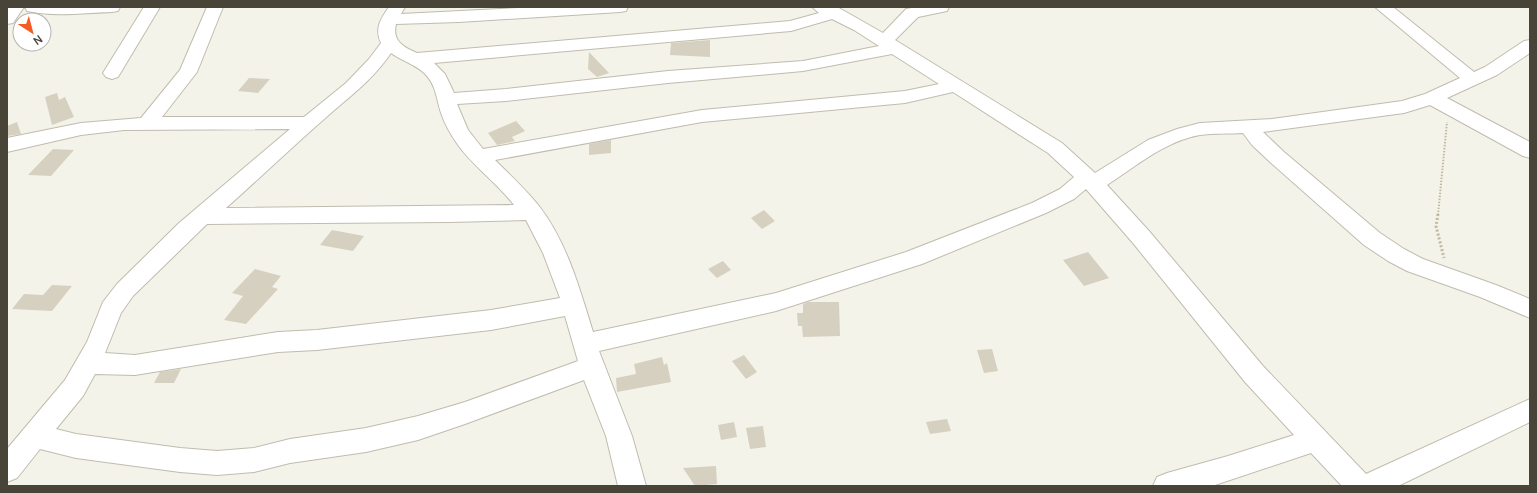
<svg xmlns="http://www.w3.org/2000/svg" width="1537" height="493" font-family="Manrope,sans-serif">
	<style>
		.building { fill: #d6d0c0 }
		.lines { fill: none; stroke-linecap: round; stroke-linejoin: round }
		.minor-casing { stroke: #c0bcad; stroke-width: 2 }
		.path-far1 { stroke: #c1b99e; stroke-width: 2; stroke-dasharray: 1.5 1.5; stroke-linecap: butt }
		.path { stroke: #c1b99e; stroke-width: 3; stroke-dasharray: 2 2; stroke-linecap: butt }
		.minor { fill: #fff; fill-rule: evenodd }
	</style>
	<rect width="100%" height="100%" fill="#f4f3ea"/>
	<!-- building -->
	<path class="building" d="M710,40V57L670,55L671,43Z
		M589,52L609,73L597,77L588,69Z
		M249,78L270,79L258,93L238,91Z
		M57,93L59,100L65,97L74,117L52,125L45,97Z
		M516,121L525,131L512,137L515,141L511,142L497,145L488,133Z
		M17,122L21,134L7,136V126Z
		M611,140V153L589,155V144Z
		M53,149L74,150L51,176L28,175Z
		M764,210L775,221L762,229L751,218Z
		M332,230L364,236L353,251L320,245Z
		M1088,252L1109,278L1084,286L1063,260Z
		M723,261L731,270L717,278L708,269Z
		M255,269L281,276L272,287L278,289L246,324L224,320L243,296L232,293Z
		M52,285L72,286L52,311L12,309L24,294L43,295Z
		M808,302H839L840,336L803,337L802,326H798L797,313H803V304Z
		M992,349L998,371L984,373L977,350Z
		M744,355L757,372L746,379L732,361Z
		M662,357L664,365L667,363L671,382L617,392L616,378L636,374L634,364Z
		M181,369L174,383H154L160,372Z
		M947,419L951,431L930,434L926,422Z
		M734,422L737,437L721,440L718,425Z
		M763,426L766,447L750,449L746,428Z
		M716,466L717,484L695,486L683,468Z"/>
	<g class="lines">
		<!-- minor casing -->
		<g class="minor-casing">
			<path id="minor" d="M24,7L13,23L7,24V7Z
				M25,7H120L118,11L112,12C84,13 54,17 27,11Z
				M144,7H160L118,77L112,79L106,77L103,73Z
				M207,7H223L197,72L162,117H304L346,83L369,59L381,43C374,29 381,18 389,7H405L401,14L539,7H628L626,11L620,12L459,22L396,24C392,41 403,47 417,53L790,21L819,13L812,7L839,8L883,33L906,9L917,7H949L947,11L918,17L895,40L1062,143L1095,173L1148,140L1177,129L1200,123L1272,119L1402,101L1425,94L1460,78L1375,7H1393L1474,72L1485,67L1524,41L1530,40V53L1497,75L1447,98L1530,142V158L1523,156L1430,105L1404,113L1263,132L1284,152L1380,233L1404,249L1423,259L1496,285L1530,299V318L1480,297L1407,271L1388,261L1364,245L1270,162L1252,145L1243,133C1229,134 1214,133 1200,135C1165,141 1135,167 1107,185L1149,231L1263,366L1366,474L1530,399V422L1398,486H1342L1311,453L1212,486H1153L1157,477L1167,473L1228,456L1294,435L1245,382L1133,243L1086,189L1074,199L1046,213L922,264L776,311L599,351L632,436L646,486H618L606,436L584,380L465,424L418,440L366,452L290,463L254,472L217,475L180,472L76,458L40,449L17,478L7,482V449L65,380L87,342L103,302L117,284L179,223L290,129L124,130L81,135L7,152V138L81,123L141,118L180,70ZM832,19L854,30L879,46L803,61L668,71L506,89L454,93L445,74L434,63L791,31ZM391,53C403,62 418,65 427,76C436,86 437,101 441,113C445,125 451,135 458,145C474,167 497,183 514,205L226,208C261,177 295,144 331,113C354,93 373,79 391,53ZM892,54L939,84L905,91L702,110L483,149L468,130L457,104L506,101L668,83L803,71ZM953,92L1048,153L1074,177L1060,189L1032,203L906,252L776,293L593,332C580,290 567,242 539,206C526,190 510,175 495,160L702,122L905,103ZM526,220L543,253L560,298L491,310L317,330L278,332L135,355L105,353L121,313L133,296L207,224L450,222ZM565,316L578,361L465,402L418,416L366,428L290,439L254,448L217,451L180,448L76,434L56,429L83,396L95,374L135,375L278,352L317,350L491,330Z"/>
		</g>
		<!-- path-far1 -->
		<path class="path-far1" d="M1438,215L1447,122"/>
		<!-- path -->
		<path class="path" d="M1438,214L1436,226L1444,258"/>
		<!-- minor -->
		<use href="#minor" class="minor"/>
	</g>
	<!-- border -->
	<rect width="1537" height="493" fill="none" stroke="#484438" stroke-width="16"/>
	<!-- north arrow -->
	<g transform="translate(32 32) rotate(144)"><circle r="19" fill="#ffffff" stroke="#b6b4af"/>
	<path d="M0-3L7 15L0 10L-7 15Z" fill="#f45c22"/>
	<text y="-6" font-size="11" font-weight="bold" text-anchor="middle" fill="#484438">N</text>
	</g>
</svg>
